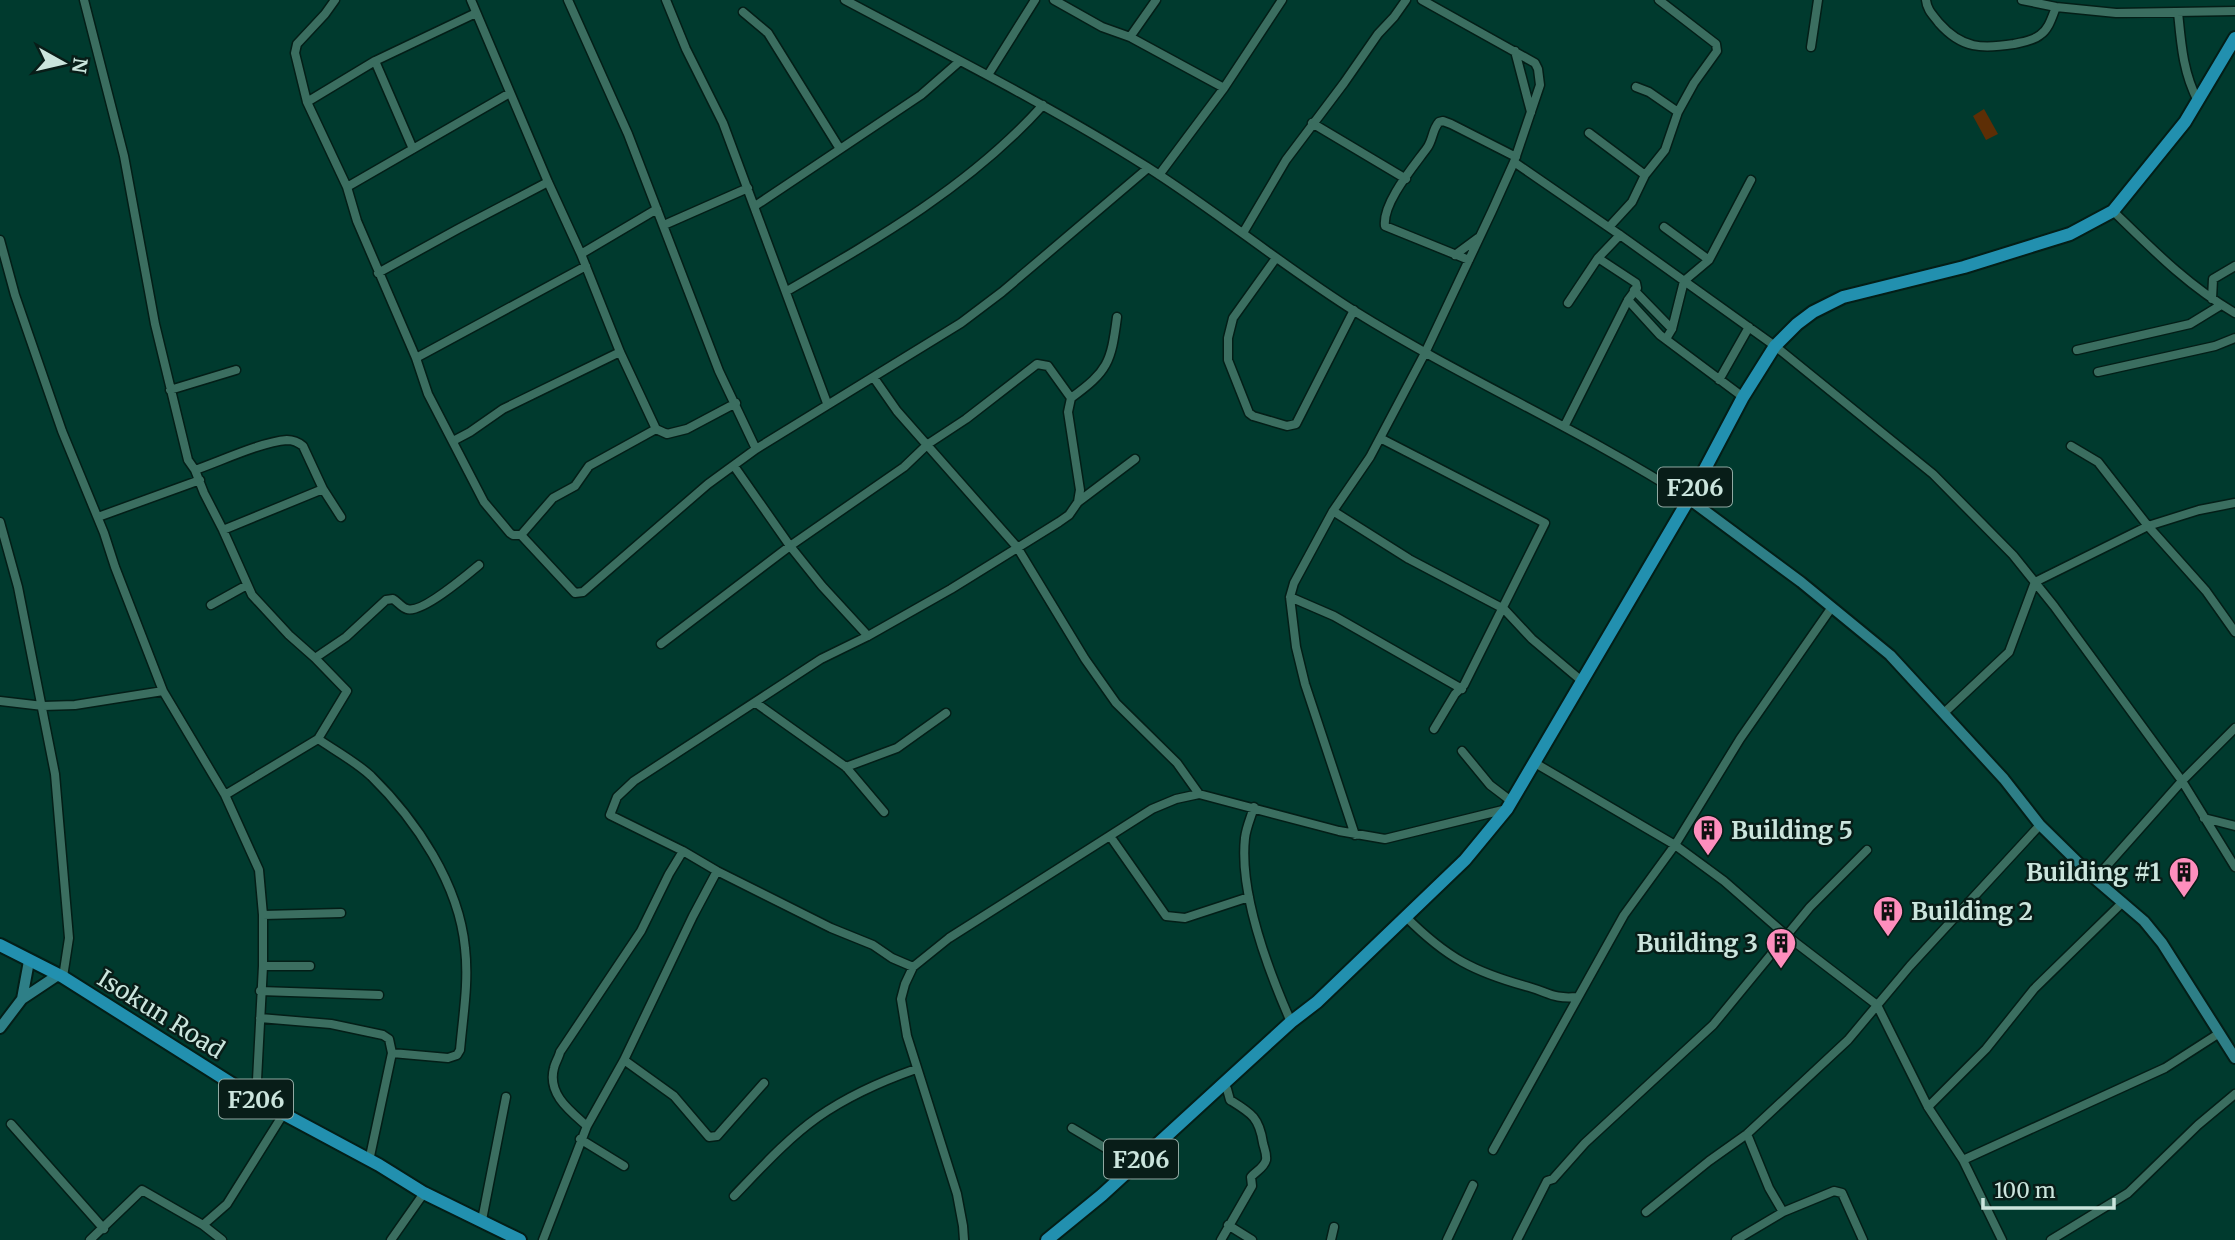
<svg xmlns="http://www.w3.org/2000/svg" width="2235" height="1240" font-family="Merriweather,serif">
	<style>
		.green { fill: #5d2e05 }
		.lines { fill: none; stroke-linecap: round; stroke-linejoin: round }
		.street-casing { stroke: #031e17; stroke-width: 11 }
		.secondary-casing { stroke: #031e17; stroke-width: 14 }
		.primary-casing { stroke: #031e17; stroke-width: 16 }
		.street { stroke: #3b6e60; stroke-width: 8 }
		.secondary { stroke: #2e7f87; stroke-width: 10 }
		.primary { stroke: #2290af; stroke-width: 12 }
		.labels { text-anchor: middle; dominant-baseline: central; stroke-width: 5; stroke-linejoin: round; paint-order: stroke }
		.shield { fill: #081d18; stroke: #90a9a2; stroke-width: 2 }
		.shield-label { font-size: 23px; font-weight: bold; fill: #cbe5dd }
		.poi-label { font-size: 24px; font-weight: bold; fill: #cbe5dd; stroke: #081d18; text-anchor: start }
		.street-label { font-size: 24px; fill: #cbe5dd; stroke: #081d18 }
	</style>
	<rect width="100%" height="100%" fill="#003a2e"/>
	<!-- green -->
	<path class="green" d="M1984,109L1998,134L1986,140L1973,116Z"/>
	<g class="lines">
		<!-- street casing -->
		<g class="street-casing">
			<path id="street" d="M84,0L124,156L155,324L188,460L195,470L204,493L223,530L252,595L289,635L315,658L347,691L318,739L225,795
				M335,0L325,14L297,44L295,53L307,102L347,187L357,221L416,358L428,394L484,502L510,533L513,535H521L575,593L583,592L708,484L756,449L961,323L1002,292L1148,168
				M471,0L548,182L581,254L620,352L656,429L667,434L687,429L736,403
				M568,0L628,134L719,371L756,449
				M666,0L686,49L723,123L827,403
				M845,0C946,54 1049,105 1147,167C1218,212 1284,267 1356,312C1464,379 1581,430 1689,499
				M1054,0L1102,27L1130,37L1224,88
				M1926,0C1927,10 1933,15 1939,23C1962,49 1982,49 2014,44C2022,42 2033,41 2040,35C2049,29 2052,17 2056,7
				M2022,0L2056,7L2116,13L2235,11
				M743,12L768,33L840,149
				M2178,12C2181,43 2183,73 2198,101
				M1130,37L1156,0
				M1811,47L1818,0
				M1515,51L1531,112
				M375,61L413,149
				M988,75L1035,0
				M1636,87L1649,92L1678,112
				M307,102L375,61L476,13
				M1312,123L1406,179
				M1589,133L1645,175
				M1514,162L1620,235L1775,346L1933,474L2013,555L2054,606L2182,781L2235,867
				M1159,175L1224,88L1282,0
				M347,187L510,93
				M755,206L921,95L960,61
				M2113,211C2151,248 2188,286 2235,313
				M664,225L748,188
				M1609,227L1632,202L1645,175L1665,150L1678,112L1694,83L1717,51L1716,44L1659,0
				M1664,227L1709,260
				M1243,233L1286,160L1344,83L1378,34L1394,17L1406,0
				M0,240L15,295L62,431L104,533L115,567L163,691L225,795L259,870L263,915V966L256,1099
				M581,254L657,209
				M1455,255L1478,238
				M1276,258L1233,318L1228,338V360L1249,413L1253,416L1287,426L1296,424L1354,310
				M1469,260L1385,226C1382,203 1414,166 1427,148C1433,140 1432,130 1439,122L1443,121L1451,124L1516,157
				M378,273L458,229L548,182
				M1634,290L1672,329
				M787,291C879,238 971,185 1043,105
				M2212,299L2213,279L2235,266
				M1628,300L1660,335L1743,397
				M1568,303L1598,258L1620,235
				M1666,339L1672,329L1684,281L1709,260L1751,180
				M2077,350L2190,324L2221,305
				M416,358L586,266
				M2098,372L2215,346L2235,338
				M874,378L897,411L1017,547L1085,659L1116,703L1177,763L1199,794
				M1719,380L1749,327
				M170,390L236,370
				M1565,425L1628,300L1637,288L1636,283L1598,258
				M1380,438L1545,523L1464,685L1455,694L1434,729
				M453,441L470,432L503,409L620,352
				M2071,446L2098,462L2148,526L2206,591L2235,632
				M734,466L790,546L822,586L868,636
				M195,470C221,461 261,442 287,440C294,440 298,442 303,446L323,489L341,517
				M1078,502L1080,490L1068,412L1071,398C1108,371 1111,363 1117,317
				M1333,511L1409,559L1504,609L1532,639L1583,682
				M98,517L200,480
				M0,522L18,587L55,774L69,938L63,977
				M223,530L323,489
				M521,535L553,498L575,486L589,466L656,429
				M1290,597L1334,616L1462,689
				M211,605L247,585
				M661,644L790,546L904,467L928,444L966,419L1037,364L1048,366L1071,398
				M315,658L346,637L386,600L393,599C397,601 402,608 407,609C421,614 467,575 479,565
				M0,701L43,706L75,705L163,691
				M756,703L846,767L884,812
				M1945,712L2009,652L2035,582L2148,526L2199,510L2235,503
				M318,739C336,751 356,762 371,776C416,820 459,884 465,948C469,982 463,1016 460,1050L457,1055L448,1058L392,1053
				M1462,751L1490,785L1511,801
				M1535,763L1675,845L1724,881L1787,936L1877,1005L1928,1107L1963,1160L2002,1240
				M846,767L897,748L946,713
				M1254,807C1251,817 1246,828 1245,838C1239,894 1269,972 1291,1022
				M2204,818L2235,826
				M1355,835L1305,684L1296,647L1290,597L1294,583L1333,511L1370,457L1425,353L1492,211L1514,162L1540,85L1538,69L1535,63L1422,0
				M1110,836L1166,916L1185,918L1249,897
				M2095,879L2182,781L2235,728
				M263,915L341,913
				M1406,917C1447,958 1474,972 1529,987C1550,993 1553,999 1577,997
				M263,966H310
				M913,967L892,958L873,945L831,928L717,871L683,851L610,815L617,797L634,781L821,659L868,636L951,589L1059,522L1069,515L1078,502L1135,459
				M260,991L379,995
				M260,1018L331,1024L383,1035L389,1039L392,1053L369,1161
				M624,1060L674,1096L709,1137L717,1136L764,1083
				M1928,1107L1986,1049L2034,989L2123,902
				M11,1124L104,1229
				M587,1126C570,1111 547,1094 554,1068C555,1063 559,1057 560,1052L641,931L669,874L683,851
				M1072,1128L1134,1165
				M1747,1134L1769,1188L1783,1212
				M580,1139L624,1166
				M1493,1150L1624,915L1675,845L1740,739L1832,607
				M1963,1160L2165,1068L2218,1034
				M734,1196C761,1168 787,1139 818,1117C848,1096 882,1081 916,1069
				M1646,1212L1709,1161L1747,1134L1848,1040L1910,966L2040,825
				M482,1220L506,1097
				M1228,1225L1252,1240
				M90,1240L142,1190L203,1225
				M222,1240L203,1225L227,1204L284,1113
				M391,1240L424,1193
				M543,1240L587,1126L624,1060L693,916L717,871
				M964,1240L963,1226L957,1194L907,1036L901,999L905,984L913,967L949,938L1152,809L1176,799L1199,794L1339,831L1385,839L1507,809
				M1221,1240L1252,1186L1251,1177C1256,1171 1264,1168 1266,1160C1267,1154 1264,1148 1263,1143C1259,1117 1251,1113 1230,1100L1227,1089L1222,1086
				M1331,1240L1334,1227
				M1447,1240L1473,1185
				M1517,1240L1547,1181L1553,1179L1585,1143L1713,1025L1810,907L1867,850
				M1736,1240L1783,1212L1834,1191L1842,1193L1863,1240
				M2051,1240L2128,1193L2198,1125L2235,1094"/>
		</g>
		<!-- secondary casing -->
		<g class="secondary-casing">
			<path id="secondary" d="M1689,499L1801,582L1890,655L2004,779L2040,825L2095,879L2144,921L2162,943L2235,1058
				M22,999L29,961
				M0,1028L22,999L58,975"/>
		</g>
		<!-- primary casing -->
		<g class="primary-casing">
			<path id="primary" d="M0,945L63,977L256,1099L379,1165L424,1193L520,1240
				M1047,1240L1102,1195L1291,1022L1317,1002L1465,860L1507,809L1689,499L1743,397L1775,346L1797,324L1813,312L1843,297L1964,267L2070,234L2113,211L2185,122L2235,38"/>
		</g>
		<!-- street -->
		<use href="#street" class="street"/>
		<!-- secondary -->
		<use href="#secondary" class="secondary"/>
		<!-- primary -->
		<use href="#primary" class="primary"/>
	</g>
	<!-- icons -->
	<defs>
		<g id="building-pin" transform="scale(1.575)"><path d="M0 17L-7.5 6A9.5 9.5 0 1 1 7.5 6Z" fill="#fe8ebd" stroke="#081d18"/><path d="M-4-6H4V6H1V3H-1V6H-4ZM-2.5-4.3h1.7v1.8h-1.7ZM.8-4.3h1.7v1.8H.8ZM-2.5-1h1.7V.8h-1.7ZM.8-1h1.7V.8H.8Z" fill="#111"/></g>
	</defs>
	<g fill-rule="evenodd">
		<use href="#building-pin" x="1708" y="830"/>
		<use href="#building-pin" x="2184" y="872"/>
		<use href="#building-pin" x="1888" y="911"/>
		<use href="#building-pin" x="1781" y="943"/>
	</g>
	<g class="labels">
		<!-- shield labels -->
		<g class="shield">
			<rect x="1658" y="467.5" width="74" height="39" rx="5"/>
			<rect x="219" y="1079.5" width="74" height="39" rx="5"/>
			<rect x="1104" y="1139.5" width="74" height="39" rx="5"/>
		</g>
		<g class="shield-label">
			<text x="1695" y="487">F206</text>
			<text x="256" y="1099">F206</text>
			<text x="1141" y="1159">F206</text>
		</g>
		<!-- poi labels -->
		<g class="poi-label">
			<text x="1731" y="830">Building 5</text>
			<text x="2161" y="872" text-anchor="end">Building #1</text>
			<text x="1911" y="911">Building 2</text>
			<text x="1758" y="943" text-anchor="end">Building 3</text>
		</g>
		<!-- street labels -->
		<g class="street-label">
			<text transform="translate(161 1014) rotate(32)">Isokun Road</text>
		</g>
	</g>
	<!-- north arrow -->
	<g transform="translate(63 63) rotate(98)" stroke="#081d18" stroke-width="5" paint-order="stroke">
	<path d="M0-5L12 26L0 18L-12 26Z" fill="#cbe5dd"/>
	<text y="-10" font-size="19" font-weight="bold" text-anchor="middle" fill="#cbe5dd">N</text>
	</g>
	<!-- scale -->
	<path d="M1983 1198v10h131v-10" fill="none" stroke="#cbe5dd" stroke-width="3.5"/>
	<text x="1994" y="1198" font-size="21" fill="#cbe5dd" stroke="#081d18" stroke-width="5" paint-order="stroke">100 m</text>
</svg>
